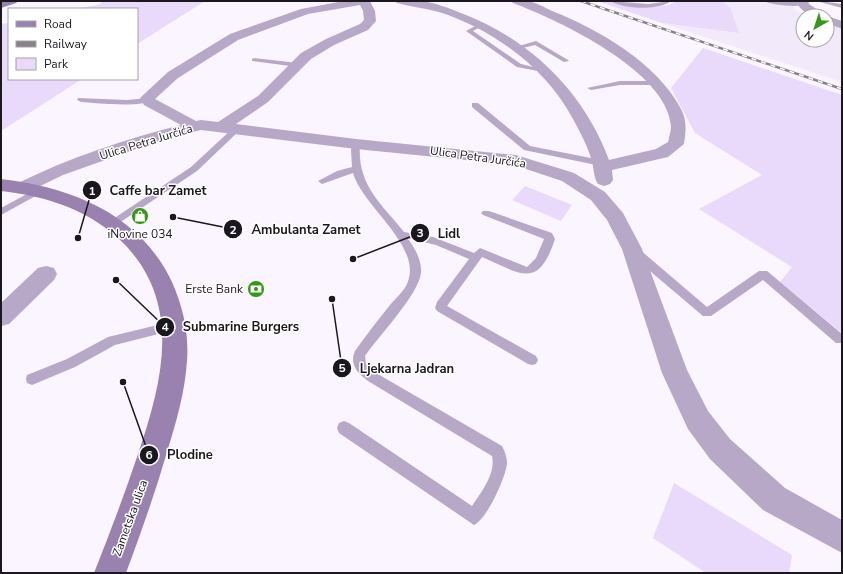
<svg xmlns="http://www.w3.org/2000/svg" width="843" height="574" font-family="'Nunito Sans',sans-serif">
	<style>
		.built { fill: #f2e9fb }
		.green { fill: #e9d9fa }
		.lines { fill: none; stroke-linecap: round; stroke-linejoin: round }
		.service { fill: #b8a8c8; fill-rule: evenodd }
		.minor { fill: #b8a8c8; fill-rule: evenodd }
		.secondary { fill: #9982af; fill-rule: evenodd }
		.rail-casing { stroke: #86818a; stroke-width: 2.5 }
		.rail { stroke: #fff; stroke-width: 1.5; stroke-dasharray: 5; stroke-linecap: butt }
		.labels { text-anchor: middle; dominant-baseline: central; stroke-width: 3; stroke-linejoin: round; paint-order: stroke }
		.street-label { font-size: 12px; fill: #1b171f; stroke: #fff }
		.poi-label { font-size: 12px; fill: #1b171f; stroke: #fff }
		.leader { fill: none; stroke: #1b171f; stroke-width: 1.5 }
		.callout-dot { fill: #1b171f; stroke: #fff; stroke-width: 1.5 }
		.mark-label { font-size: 12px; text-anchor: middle; font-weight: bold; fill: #fff }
		.callout-label { font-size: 13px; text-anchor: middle; font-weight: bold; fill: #1b171f; stroke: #fff; stroke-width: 3; stroke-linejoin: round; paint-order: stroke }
	</style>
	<rect width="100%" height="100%" fill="#faf5fe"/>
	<!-- built -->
	<path class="built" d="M721,1H790L795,10L810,16H803V40H827V23L842,30V82L662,23L739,33L730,7Z"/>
	<!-- green -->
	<path class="green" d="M103,1H205L137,44V9H78L100,4Z
		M597,1H607L635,7L649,8L669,5L677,1H721L730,7L739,33L662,23Z
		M9,23V79H82L1,131V24Z
		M703,48L842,95V333L780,282L792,267L699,209L762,175L695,133L671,88Z
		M525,186L572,205L561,221L512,200Z
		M674,483L792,555L789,573H706L653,538Z"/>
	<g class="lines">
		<!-- service -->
		<path class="service" d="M610,1L648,4L671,1C659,11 623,9 610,1Z
			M764,1L803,2L806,4C799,8 771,5 764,1Z
			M819,1L842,4V8L820,2Z
			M477,25L482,26L473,31L521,64L546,70L543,72L517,67L466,31Z
			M536,41L568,60L569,61L564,62L535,45L515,50L512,48Z
			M254,58L298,63L301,65L298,67L252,61V59Z
			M620,81H655L659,83L655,85H620L591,90L587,88Z
			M78,98L127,100L148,98L152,100C142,108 95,103 81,102L77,100Z
			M472,103H478L530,146L601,160L605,163L601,166L524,150L472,107Z
			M233,128L240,130L197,171L116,225H110L108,223L110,221L191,167Z
			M353,142H359L360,144C357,185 380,202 404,232L433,237L474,253L480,248L527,267L536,258L544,239L483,215L481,213L483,211H489L552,233L555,239C538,291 520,273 482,257L447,306L536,356L538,360L536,364L532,365L528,364L437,311L435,308L437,302L469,259L436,245L411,239H408C415,248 422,261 421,273C419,294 378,337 365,356L366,364L376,373L502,446C505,452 507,457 507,464C505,479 487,519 474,525L339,433L337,428L339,423L344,421L349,423L472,506C481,492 496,474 492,456L368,381C358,374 349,364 355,351C366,335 378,320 390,305C395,299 402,293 406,286C426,248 363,208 353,173L322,184L318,181L337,171L352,167L351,150Z
			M38,188L43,191L41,193L1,215V208Z
			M635,248L639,249L707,307L759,271H767L842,334V343H836L763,280L711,316H703L631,255L630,252Z
			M174,321L178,323L180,326L178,329L115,345L75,367L32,385L27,383L26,379L27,375L67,359L108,337Z"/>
		<!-- minor -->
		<path class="minor" d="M344,1H370L375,11L376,21L368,30L334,45L311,59L268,102L236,124L356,139L516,155L574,173L605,192L623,213L642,249L687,370L708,411L730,439L785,488L842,520V553L763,510L710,459L688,429L662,373L622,249L607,220L591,200L562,181L514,165L356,149L201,130L167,138L63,175L30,191L24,193L18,191L15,187L18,183C69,158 125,139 181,125L144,105L140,98L168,72L230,34L301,9ZM360,5L363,11L364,20L360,24L326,39L301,53L258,96L218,122L201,120L196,121L155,99L178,78L238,40L308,14Z
			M395,1C404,1 414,0 423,1C435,3 449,8 461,13C528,38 584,91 609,160L656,149L668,142C669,137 671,131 671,127C668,71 558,20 513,3L511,1C516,1 522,0 527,1C535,2 544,7 552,11C598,29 657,63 681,109C687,120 686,131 684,144L668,157L612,170L613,180L610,184L604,186L598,184C593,177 594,166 591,158C587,145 580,132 573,119C547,69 493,29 439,12C425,8 411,7 397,3Z
			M796,1H808L809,4L827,16L842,21V29L827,23V16C814,16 802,15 796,1Z
			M46,266L54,268L57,274L54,280L9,324L1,326V303L38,268Z"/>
		<!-- secondary -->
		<path class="secondary" d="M1,1H18L16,3L1,8Z
			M1,179C71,187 140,214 172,282C183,307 189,333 187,361C185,392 176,423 167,452C155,493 141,533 126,573H94C109,535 124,496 137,457C163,381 185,299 117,237C84,208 44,196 1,191Z"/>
		<!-- rail casing -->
		<g class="rail-casing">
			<path id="rail" d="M581,1L842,89"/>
		</g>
		<!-- rail -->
		<use href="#rail" class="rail"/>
	</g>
	<!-- icons -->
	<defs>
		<g id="shop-disc" transform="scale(0.9)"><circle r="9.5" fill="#389718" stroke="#fff"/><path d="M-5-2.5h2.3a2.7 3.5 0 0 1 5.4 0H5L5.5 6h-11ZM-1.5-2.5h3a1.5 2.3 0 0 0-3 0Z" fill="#fff"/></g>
		<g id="bank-disc" transform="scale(0.9)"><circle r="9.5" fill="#389718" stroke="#fff"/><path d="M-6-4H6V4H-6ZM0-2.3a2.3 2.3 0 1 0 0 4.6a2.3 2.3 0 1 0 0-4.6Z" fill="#fff"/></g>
	</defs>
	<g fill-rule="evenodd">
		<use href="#shop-disc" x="140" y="216"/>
		<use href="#bank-disc" x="256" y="289"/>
	</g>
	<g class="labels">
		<!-- street labels -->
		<g class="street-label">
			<text transform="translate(146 142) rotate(-17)">Ulica Petra Jurčića</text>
			<text transform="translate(478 157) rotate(8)">Ulica Petra Jurčića</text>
			<text transform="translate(130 518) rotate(-70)">Zametska ulica</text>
		</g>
		<!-- poi labels -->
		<g class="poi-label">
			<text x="140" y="234">iNovine 034</text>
			<text x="243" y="289" text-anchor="end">Erste Bank</text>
		</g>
	</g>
	<!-- callouts -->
	<path class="leader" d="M78 238L92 190M173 217L233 229M353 259L420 233M116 280L165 327M332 299L342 368M123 382L149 455"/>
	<g class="callout-dot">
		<circle cx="78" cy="238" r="4"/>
		<circle cx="173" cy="217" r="4"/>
		<circle cx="353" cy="259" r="4"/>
		<circle cx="116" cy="280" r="4"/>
		<circle cx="332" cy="299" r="4"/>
		<circle cx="123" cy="382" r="4"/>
		<circle cx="92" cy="190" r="10"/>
		<circle cx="233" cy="229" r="10"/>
		<circle cx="420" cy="233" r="10"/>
		<circle cx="165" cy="327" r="10"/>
		<circle cx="342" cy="368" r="10"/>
		<circle cx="149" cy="455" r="10"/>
	</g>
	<g class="mark-label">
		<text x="92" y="195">1</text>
		<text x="233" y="234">2</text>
		<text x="420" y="237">3</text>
		<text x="165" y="331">4</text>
		<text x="342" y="372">5</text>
		<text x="149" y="459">6</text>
	</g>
	<g class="callout-label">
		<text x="158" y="195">Caffe bar Zamet</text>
		<text x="306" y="234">Ambulanta Zamet</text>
		<text x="449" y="238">Lidl</text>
		<text x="241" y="331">Submarine Burgers</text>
		<text x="407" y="373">Ljekarna Jadran</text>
		<text x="190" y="459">Plodine</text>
	</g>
	<!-- border -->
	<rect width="843" height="574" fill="none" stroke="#1b171f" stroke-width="4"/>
	<!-- legend -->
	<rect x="8" y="8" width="130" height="72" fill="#ffffff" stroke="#a4a2a5"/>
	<rect x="16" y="21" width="20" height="6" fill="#9982af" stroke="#a4a2a5"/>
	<text x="44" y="28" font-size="12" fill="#1b171f">Road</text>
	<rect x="16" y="41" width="20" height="6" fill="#86818a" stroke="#a4a2a5"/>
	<text x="44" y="48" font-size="12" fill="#1b171f">Railway</text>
	<rect x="16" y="58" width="20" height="12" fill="#e9d9fa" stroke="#a4a2a5"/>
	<text x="44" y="68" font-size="12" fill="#1b171f">Park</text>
	<!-- north arrow -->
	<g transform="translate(815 28) rotate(219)"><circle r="19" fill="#ffffff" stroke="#a4a2a5"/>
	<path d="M0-3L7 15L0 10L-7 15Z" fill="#389718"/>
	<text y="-6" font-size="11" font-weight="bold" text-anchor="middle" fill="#1b171f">N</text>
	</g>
</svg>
